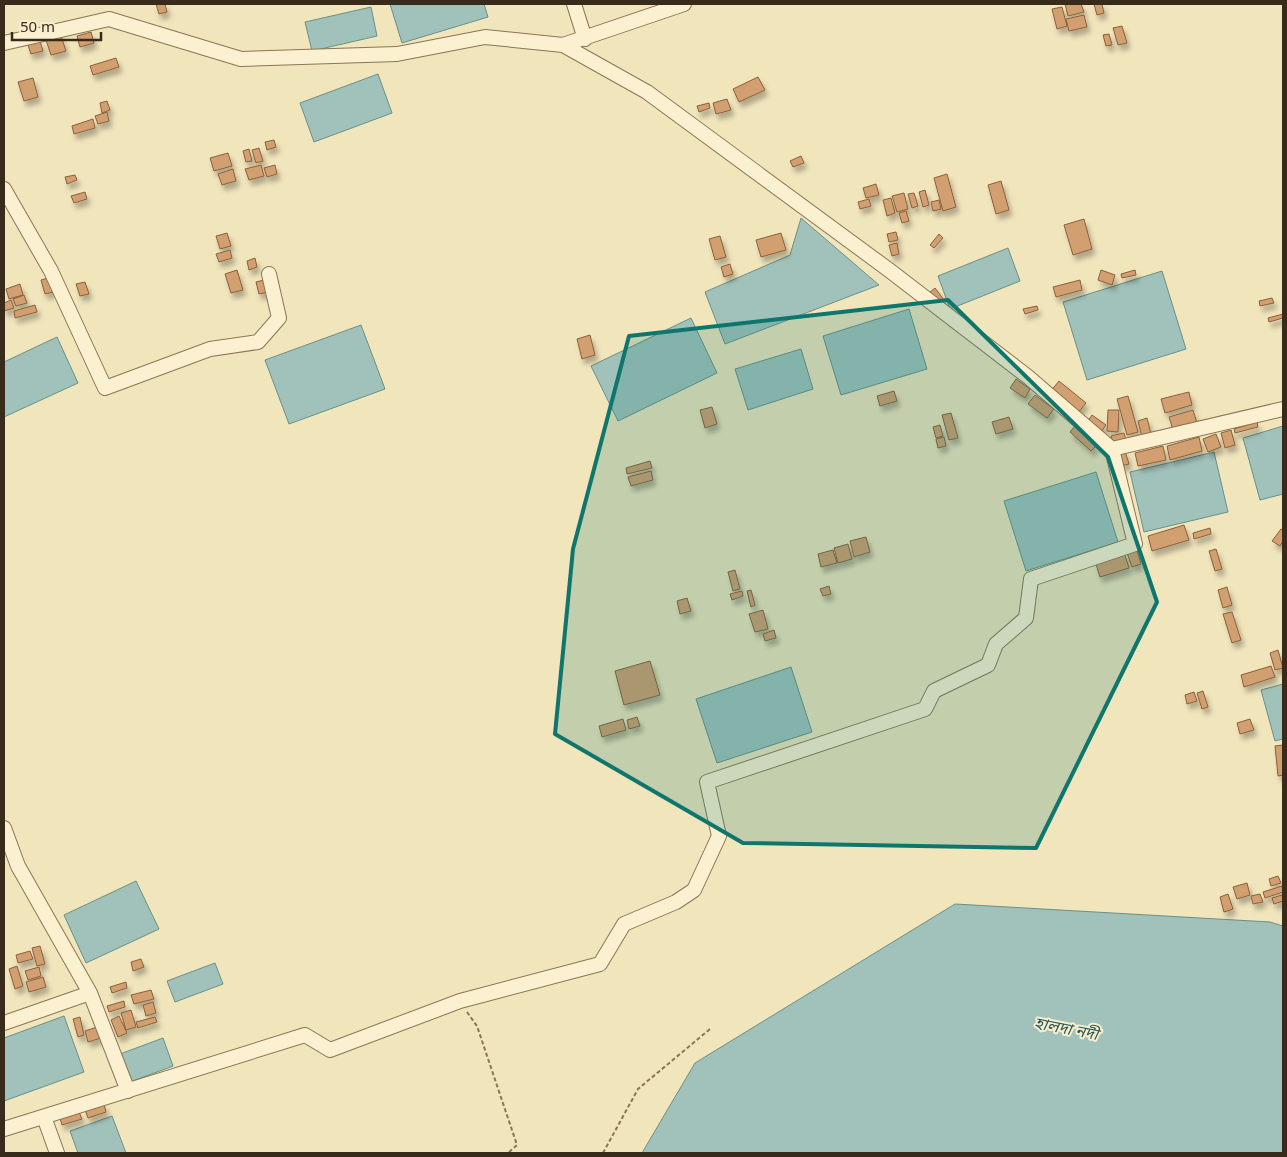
<svg xmlns="http://www.w3.org/2000/svg" width="1287" height="1157" font-family="Georgia,'Noto Sans Bengali',serif">
	<style>
		.water { fill: #a1c2ba; stroke: #689088 }
		.building { fill: #d29f6f; stroke: #8a5f39; filter: url(#shadow) }
		.lines { fill: none; stroke-linecap: round; stroke-linejoin: round }
		.street-casing { stroke: #8a7555; stroke-width: 16 }
		.path { stroke: #8a7555; stroke-width: 2; stroke-dasharray: 4 2.5; stroke-linecap: butt }
		.street { stroke: #fbf1d0; stroke-width: 14 }
		.marked { fill: #0f766e; fill-opacity: 0.2; stroke: #0f766e; stroke-width: 4; stroke-linejoin: round }
		.labels { text-anchor: middle; dominant-baseline: central; stroke-width: 4; stroke-linejoin: round; paint-order: stroke }
		.water-label { font-size: 16px; font-style: italic; fill: #295859; stroke: #f8eecd }
	</style>
	<defs>
		<filter id="shadow"><feDropShadow dx="3" dy="5.5" stdDeviation="2.5" flood-color="#0004"/></filter>
	</defs>
	<rect width="100%" height="100%" fill="#f1e5bc"/>
	<!-- water -->
	<path class="water" d="M390,4H484L488,17L402,43Z
		M371,7L377,36L312,51L305,22Z
		M378,74L392,113L314,142L300,103Z
		M801,218L879,285L725,344L705,292L790,255Z
		M1008,248L1020,281L950,309L938,276Z
		M1162,271L1186,349L1087,380L1063,302Z
		M909,309L927,369L841,395L823,336Z
		M691,318L717,373L618,421L591,366Z
		M361,325L385,389L289,424L265,360Z
		M57,337L78,383L4,417V362Z
		M801,349L813,389L748,410L735,369Z
		M1283,426V494L1260,500L1243,438Z
		M1214,452L1228,512L1144,532L1130,472Z
		M1096,472L1118,542L1026,571L1004,501Z
		M791,667L812,732L717,763L696,699Z
		M1283,684V739L1275,741L1261,690Z
		M136,881L159,929L86,963L64,915Z
		M955,904L1270,922L1283,926V1153H642L695,1063Z
		M215,963L223,984L175,1002L167,981Z
		M64,1016L84,1072L4,1101V1038Z
		M163,1038L173,1066L130,1082L120,1054Z
		M112,1116L126,1153H78L70,1131Z"/>
	<!-- building -->
	<path class="building" d="M156,4H165L167,12L159,14Z
		M1065,4H1081L1084,12L1068,16Z
		M1094,4H1102L1104,13L1097,15Z
		M1062,7L1067,26L1057,29L1052,9Z
		M1084,15L1087,27L1069,31L1066,19Z
		M1122,26L1127,43L1118,45L1113,28Z
		M91,32L94,43L80,47L77,36Z
		M1109,34L1112,45L1106,46L1103,35Z
		M61,36L66,51L51,55L46,40Z
		M40,41L43,51L31,54L28,45Z
		M116,58L119,67L93,75L90,66Z
		M758,77L765,90L739,102L733,89Z
		M33,78L38,97L24,101L18,82Z
		M727,99L731,110L716,114L713,103Z
		M107,101L110,110L102,113L100,103Z
		M709,103L710,108L699,112L697,106Z
		M107,112L109,121L98,124L95,116Z
		M93,119L95,128L74,134L72,126Z
		M274,140L276,147L267,150L265,142Z
		M259,148L263,161L256,163L252,150Z
		M249,149L252,161L246,162L243,151Z
		M228,153L232,166L214,171L210,158Z
		M801,156L804,163L793,167L790,161Z
		M261,165L264,176L249,180L245,169Z
		M275,165L277,174L267,177L264,168Z
		M233,169L236,181L222,185L218,174Z
		M947,174L956,207L943,211L934,178Z
		M75,175L77,180L67,184L65,177Z
		M1001,181L1009,210L996,214L988,185Z
		M876,184L879,195L866,198L863,188Z
		M925,190L929,205L923,207L919,192Z
		M85,192L87,199L74,203L71,196Z
		M904,193L908,209L897,212L892,196Z
		M914,193L918,206L912,208L908,194Z
		M891,198L895,213L887,216L883,200Z
		M869,199L871,206L860,209L858,202Z
		M939,200L941,209L933,211L931,202Z
		M906,211L909,221L902,223L899,213Z
		M1084,219L1092,249L1073,255L1064,225Z
		M896,232L898,240L889,242L887,234Z
		M227,233L231,246L220,249L216,236Z
		M781,233L786,250L761,257L756,240Z
		M939,234L943,238L934,248L930,245Z
		M720,236L726,257L715,260L709,239Z
		M897,243L899,254L892,256L889,245Z
		M230,250L232,258L219,262L216,254Z
		M255,258L257,267L249,270L247,261Z
		M730,264L733,274L724,277L721,267Z
		M237,270L243,290L231,293L225,274Z
		M1101,270L1115,275L1112,285L1098,280Z
		M1135,270L1136,275L1122,278L1121,274Z
		M48,278L53,292L45,294L41,280Z
		M264,280L268,292L259,294L256,282Z
		M1080,280L1082,290L1056,297L1053,287Z
		M85,282L89,294L80,296L76,284Z
		M20,284L23,295L9,299L6,289Z
		M935,288L944,300L937,305L929,293Z
		M24,295L27,303L16,306L13,299Z
		M1272,298L1274,303L1260,306L1259,301Z
		M11,300L14,308L4,311V303Z
		M35,305L37,312L15,318L14,311Z
		M1037,306L1038,310L1025,314L1023,309Z
		M1283,314V318L1269,322L1268,318Z
		M590,335L595,355L582,359L577,339Z
		M1016,379L1030,389L1025,398L1010,388Z
		M1059,381L1086,403L1077,414L1050,392Z
		M894,391L897,401L880,406L877,396Z
		M1189,392L1192,405L1165,413L1161,399Z
		M1035,395L1054,409L1047,418L1028,404Z
		M1128,396L1138,432L1127,435L1117,399Z
		M712,407L717,424L705,428L700,410Z
		M1108,410H1119L1118,432L1107,431Z
		M1193,410L1197,423L1173,430L1169,417Z
		M951,413L958,438L949,440L942,415Z
		M1092,415L1106,425L1101,432L1087,422Z
		M1009,417L1013,429L996,434L992,422Z
		M1147,418L1151,434L1142,437L1138,421Z
		M1257,422L1258,427L1235,433L1234,429Z
		M940,425L943,436L936,438L933,427Z
		M1075,426L1096,446L1091,451L1070,432Z
		M1231,430L1235,445L1225,448L1221,433Z
		M1124,433L1126,440L1113,443L1111,436Z
		M1216,434L1221,447L1208,452L1203,439Z
		M944,437L946,446L938,448L936,439Z
		M1199,437L1202,451L1170,460L1167,446Z
		M1163,446L1166,460L1138,466L1135,453Z
		M1125,451L1129,464L1120,466L1116,454Z
		M650,461L652,468L627,474L626,468Z
		M651,471L653,480L631,486L628,477Z
		M1184,525L1189,540L1152,551L1148,536Z
		M1210,528L1211,534L1194,539L1193,533Z
		M1281,529L1283,530V541L1280,546L1272,541Z
		M866,537L870,552L854,557L850,541Z
		M848,544L852,559L838,563L834,548Z
		M1216,549L1222,569L1215,571L1209,551Z
		M833,550L837,563L821,567L818,554Z
		M1137,550L1141,564L1132,567L1127,553Z
		M1124,552L1129,568L1100,577L1095,561Z
		M735,570L740,589L733,591L728,572Z
		M829,586L831,594L823,596L820,589Z
		M1227,587L1232,605L1223,608L1218,590Z
		M751,590L755,605L751,607L747,591Z
		M742,591L743,596L732,600L730,594Z
		M687,598L691,611L680,614L677,601Z
		M763,610L768,629L755,632L749,614Z
		M1232,612L1241,640L1232,643L1223,614Z
		M774,630L776,638L765,641L763,634Z
		M1278,650L1283,668L1275,670L1270,653Z
		M650,661L660,695L624,705L615,671Z
		M1271,666L1275,677L1244,687L1241,675Z
		M1203,691L1208,707L1202,709L1197,693Z
		M1194,692L1197,701L1187,704L1185,695Z
		M637,717L640,726L629,729L627,720Z
		M623,719L626,730L602,737L599,726Z
		M1250,719L1254,730L1240,734L1237,723Z
		M1283,745V775L1278,776L1275,746Z
		M1278,876L1281,883L1271,886L1269,879Z
		M1247,883L1250,895L1237,899L1233,887Z
		M1282,886L1283,892L1265,898L1263,892Z
		M1228,894L1233,909L1224,912L1220,897Z
		M1260,894L1263,902L1253,904L1251,896Z
		M1282,895L1283,901L1274,904L1272,898Z
		M40,946L45,964L37,966L32,948Z
		M30,951L33,959L18,963L16,955Z
		M141,959L144,967L133,971L131,962Z
		M17,966L23,986L15,989L9,969Z
		M39,967L41,976L28,980L25,971Z
		M43,977L46,987L29,992L26,982Z
		M126,982L127,988L112,993L110,987Z
		M151,990L154,999L134,1004L131,995Z
		M124,1001L125,1007L109,1012L107,1006Z
		M153,1002L156,1013L146,1016L143,1005Z
		M131,1010L136,1027L126,1030L121,1013Z
		M119,1016L127,1033L118,1037L111,1020Z
		M80,1017L84,1035L78,1037L73,1019Z
		M155,1017L157,1022L138,1028L136,1022Z
		M97,1027L101,1038L88,1042L85,1031Z
		M104,1104L106,1112L88,1118L85,1110Z
		M79,1112L82,1119L62,1125L60,1118Z"/>
	<g class="lines">
		<!-- street casing -->
		<g class="street-casing">
			<path id="street" d="M574,4L585,39
				M4,43L109,19L241,59L397,54L485,37L563,45L647,92L889,270L1027,376L1112,449L1283,409
				M563,45L684,4
				M4,189L51,271L105,388L210,349L258,342L279,318L269,274
				M4,828L18,866L90,993
				M4,1023L90,993L128,1091
				M44,1117L57,1153
				M4,1129L305,1035L330,1050L460,1001L600,964L624,924L676,902L694,890L719,836L707,782L925,709L934,691L988,665L996,644L1026,618L1031,579L1135,544L1112,449"/>
		</g>
		<!-- path -->
		<path class="path" d="M467,1012L477,1026L517,1145L508,1153
			M603,1153L638,1089L710,1029"/>
		<!-- street -->
		<use href="#street" class="street"/>
	</g>
	<!-- marked area -->
	<path class="marked" d="M948,300L1108,457L1157,602L1036,848L743,843L555,734L573,549L629,336Z"/>
	<g class="labels">
		<!-- water labels -->
		<g class="water-label">
			<text transform="translate(1066 1030) rotate(11)">হালদা নদী</text>
		</g>
	</g>
	<!-- border -->
	<rect width="1287" height="1157" fill="none" stroke="#382b1b" stroke-width="10"/>
	<!-- scale -->
	<path d="M12 32v8h89v-8" fill="none" stroke="#382b1b" stroke-width="2.5"/>
	<text x="20" y="32" font-size="15" fill="#382b1b" stroke="#f8eecd" stroke-width="4" paint-order="stroke">50 m</text>
</svg>
